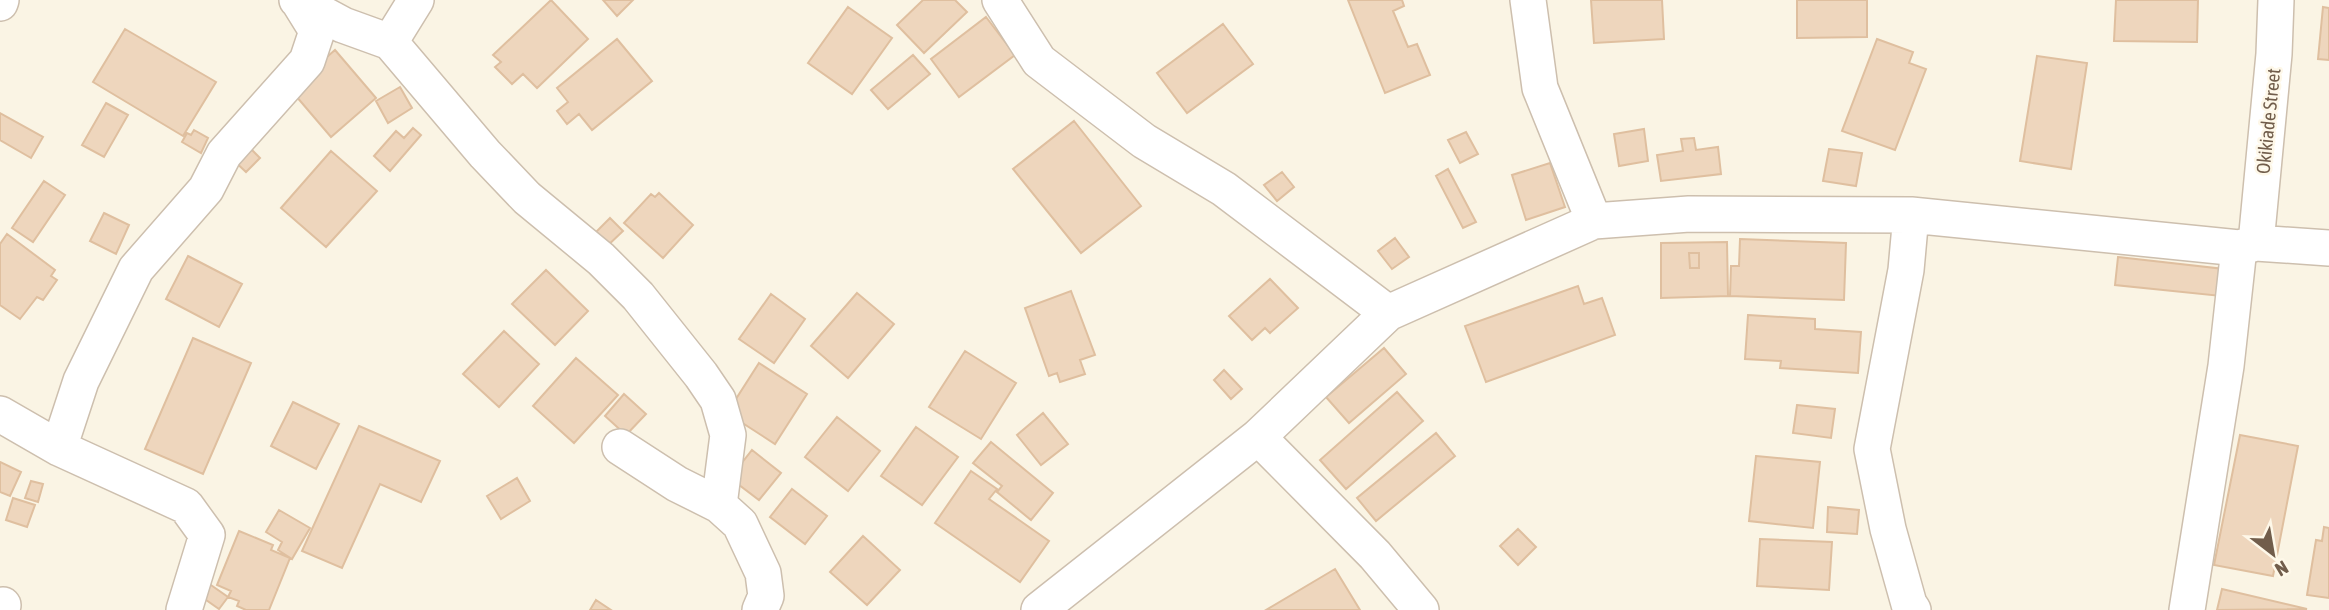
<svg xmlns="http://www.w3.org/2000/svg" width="2329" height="610" font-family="'Asap Condensed',sans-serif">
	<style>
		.building { fill: #eed6bd; stroke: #dfbf9f; stroke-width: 2; fill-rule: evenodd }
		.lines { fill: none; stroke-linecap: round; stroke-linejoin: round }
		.street-casing { stroke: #cdbfae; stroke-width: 38 }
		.street { stroke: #fff; stroke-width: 35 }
		.labels { text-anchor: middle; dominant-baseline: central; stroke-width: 5; stroke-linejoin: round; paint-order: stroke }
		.street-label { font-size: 19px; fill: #715d4b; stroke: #fef8e9 }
	</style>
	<rect width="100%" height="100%" fill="#faf4e4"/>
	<!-- building -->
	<path class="building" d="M551,0L588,39L537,88L523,74L512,84L495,67L501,62L493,55Z
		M603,0H633L617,16Z
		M923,0H955L967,12L924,53L897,25Z
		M1348,0H1402L1404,6L1393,11L1408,47L1417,44L1430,75L1385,93Z
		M1591,0H1662L1664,39L1594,43Z
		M1797,0H1867V37L1797,38Z
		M2116,0H2198L2197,42L2114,41Z
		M848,7L892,38L852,94L808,63Z
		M2323,7L2329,8V60L2318,59Z
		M986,17L1015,55L959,97L931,59Z
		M1223,24L1253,64L1187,113L1157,73Z
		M125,29L216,82L183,136L93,82Z
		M617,39L652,81L592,130L579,114L567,124L557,111L568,102L557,88Z
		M1877,39L1913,52L1909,63L1926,69L1895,150L1842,131Z
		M335,50L376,98L331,137L290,89Z
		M913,55L930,74L888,109L871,90Z
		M2037,56L2087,63L2071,169L2020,161Z
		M400,87L412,108L388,123L376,101Z
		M106,103L128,115L104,157L82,145Z
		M0,113L43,137L31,158L0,140Z
		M1074,121L1141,206L1081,253L1013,169Z
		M413,128L421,135L390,171L374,156L396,131L404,138Z
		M1644,129L1648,161L1619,166L1614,134Z
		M194,130L208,138L201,153L182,142L187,133L191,135Z
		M1466,132L1478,154L1460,163L1448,140Z
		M1694,138L1696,150L1718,147L1721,174L1661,181L1657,155L1683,151L1681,139Z
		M244,142L260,158L246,172L229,156Z
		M1829,149L1862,153L1856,186L1823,181Z
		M331,151L377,191L326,247L281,208Z
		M1550,163L1565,207L1526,220L1512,175Z
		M1448,169L1476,222L1463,228L1436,176Z
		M1282,172L1294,187L1277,201L1264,185Z
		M44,181L65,195L33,242L12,228Z
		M659,193L693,225L663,258L624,223L651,194L655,197Z
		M104,213L129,225L116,254L90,241Z
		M610,218L623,231L604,249L592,236Z
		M7,234L55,270L51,276L57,280L43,300L37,297L20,319L0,305V244Z
		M1395,238L1409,257L1392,269L1378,251Z
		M1740,239L1846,243L1844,300L1730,296L1731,266H1739Z
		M1727,242L1728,296L1661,298V243ZM1689,253H1699V268H1690Z
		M1689,253H1699V268H1690Z
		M188,256L242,284L219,327L166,299Z
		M2118,257L2224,269L2221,296L2115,285Z
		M546,270L588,311L555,345L512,304Z
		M1270,279L1298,308L1270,333L1265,328L1252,340L1229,316Z
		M1578,286L1584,304L1602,298L1615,335L1486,382L1465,326Z
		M1071,291L1095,355L1080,360L1085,374L1060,382L1057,373L1049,376L1025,308Z
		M857,293L894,324L848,378L811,346Z
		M771,294L805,319L774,363L739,339Z
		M1748,315L1815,319V329L1861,332L1858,373L1780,368L1781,361L1745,359Z
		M504,331L539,364L499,407L463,374Z
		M193,338L251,363L203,474L145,449Z
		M1384,348L1406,374L1349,423L1326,397Z
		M965,351L1016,383L981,439L929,407Z
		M576,358L618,395L574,443L533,406Z
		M759,363L807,394L775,444L727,413Z
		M1224,370L1242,389L1231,399L1214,380Z
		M1397,392L1423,421L1346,489L1320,460Z
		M624,394L646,414L626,435L605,416Z
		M293,402L339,424L316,469L271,446Z
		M1797,405L1835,409L1831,438L1793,433Z
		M1043,413L1068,444L1041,465L1017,435Z
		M837,417L880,451L848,491L805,457Z
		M359,426L440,461L421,502L380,484L342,568L302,551Z
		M916,427L958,457L922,505L881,476Z
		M1436,433L1455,456L1376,521L1357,498Z
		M2240,435L2298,446L2273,576L2214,565Z
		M991,442L1053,493L1031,520L997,492L1002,486L973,463Z
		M752,450L781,473L759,500L730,478Z
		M1756,456L1820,462L1813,528L1749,521Z
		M0,462L21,472L10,496L0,492Z
		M971,471L997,489L989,499L1049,541L1020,582L935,523Z
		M517,478L530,501L501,519L487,496Z
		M31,481L43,484L38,502L25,498Z
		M792,489L827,516L805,544L770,517Z
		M13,498L35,505L27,527L6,520Z
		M1828,507L1859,510L1857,534L1827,532Z
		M279,510L310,528L292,559L278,550L282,542L266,532Z
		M2324,527L2329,528V598L2307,595L2316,540L2322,541Z
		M1518,529L1536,547L1518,565L1500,546Z
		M239,531L273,545L271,550L290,558L269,610H246L237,606L239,601L228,597L231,591L217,585Z
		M863,536L900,570L867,605L830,572Z
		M1760,539L1832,542L1829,590L1757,586Z
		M1335,569L1360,610H1266Z
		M208,583L228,597L219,609L199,595Z
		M2222,589L2307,609L2217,610Z
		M596,600L611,610H590Z"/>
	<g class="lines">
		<!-- street casing -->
		<g class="street-casing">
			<path id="street" d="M297,0L343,25L390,42L485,154L527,198L601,259L638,296L701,375L718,400L728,435L719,505L740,524L763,573L766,596L760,610
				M1000,0L1039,61L1144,141L1224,189L1388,313
				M1528,0L1540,88L1594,221
				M0,3L1,0
				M390,42L416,0
				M1911,215L1906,270L1872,449L1888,529L1909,604L1913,610
				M2256,243L2274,54L2276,0
				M0,414L59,448L186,506L207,535L184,610
				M1258,437L1375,555L1421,610
				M620,447L677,484L719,505
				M59,448L81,381L136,269L206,189L224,154L307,61L317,31L299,2
				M1,610L3,605
				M1039,610L1258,437L1388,313L1594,221L1689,214L1911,215L2239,248L2256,243L2329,248
				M2187,610L2226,366L2239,248"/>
		</g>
		<!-- street -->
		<use href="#street" class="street"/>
	</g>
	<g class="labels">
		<!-- street labels -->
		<g class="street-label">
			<text transform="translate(2268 121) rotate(-84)">Okikiade Street</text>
		</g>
	</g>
	<!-- north arrow -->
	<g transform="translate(2273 554) rotate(149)" stroke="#fef8e9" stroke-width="5" paint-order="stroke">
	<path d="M0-5L12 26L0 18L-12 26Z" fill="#715d4b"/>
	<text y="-10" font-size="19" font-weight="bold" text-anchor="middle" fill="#715d4b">N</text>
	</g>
</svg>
